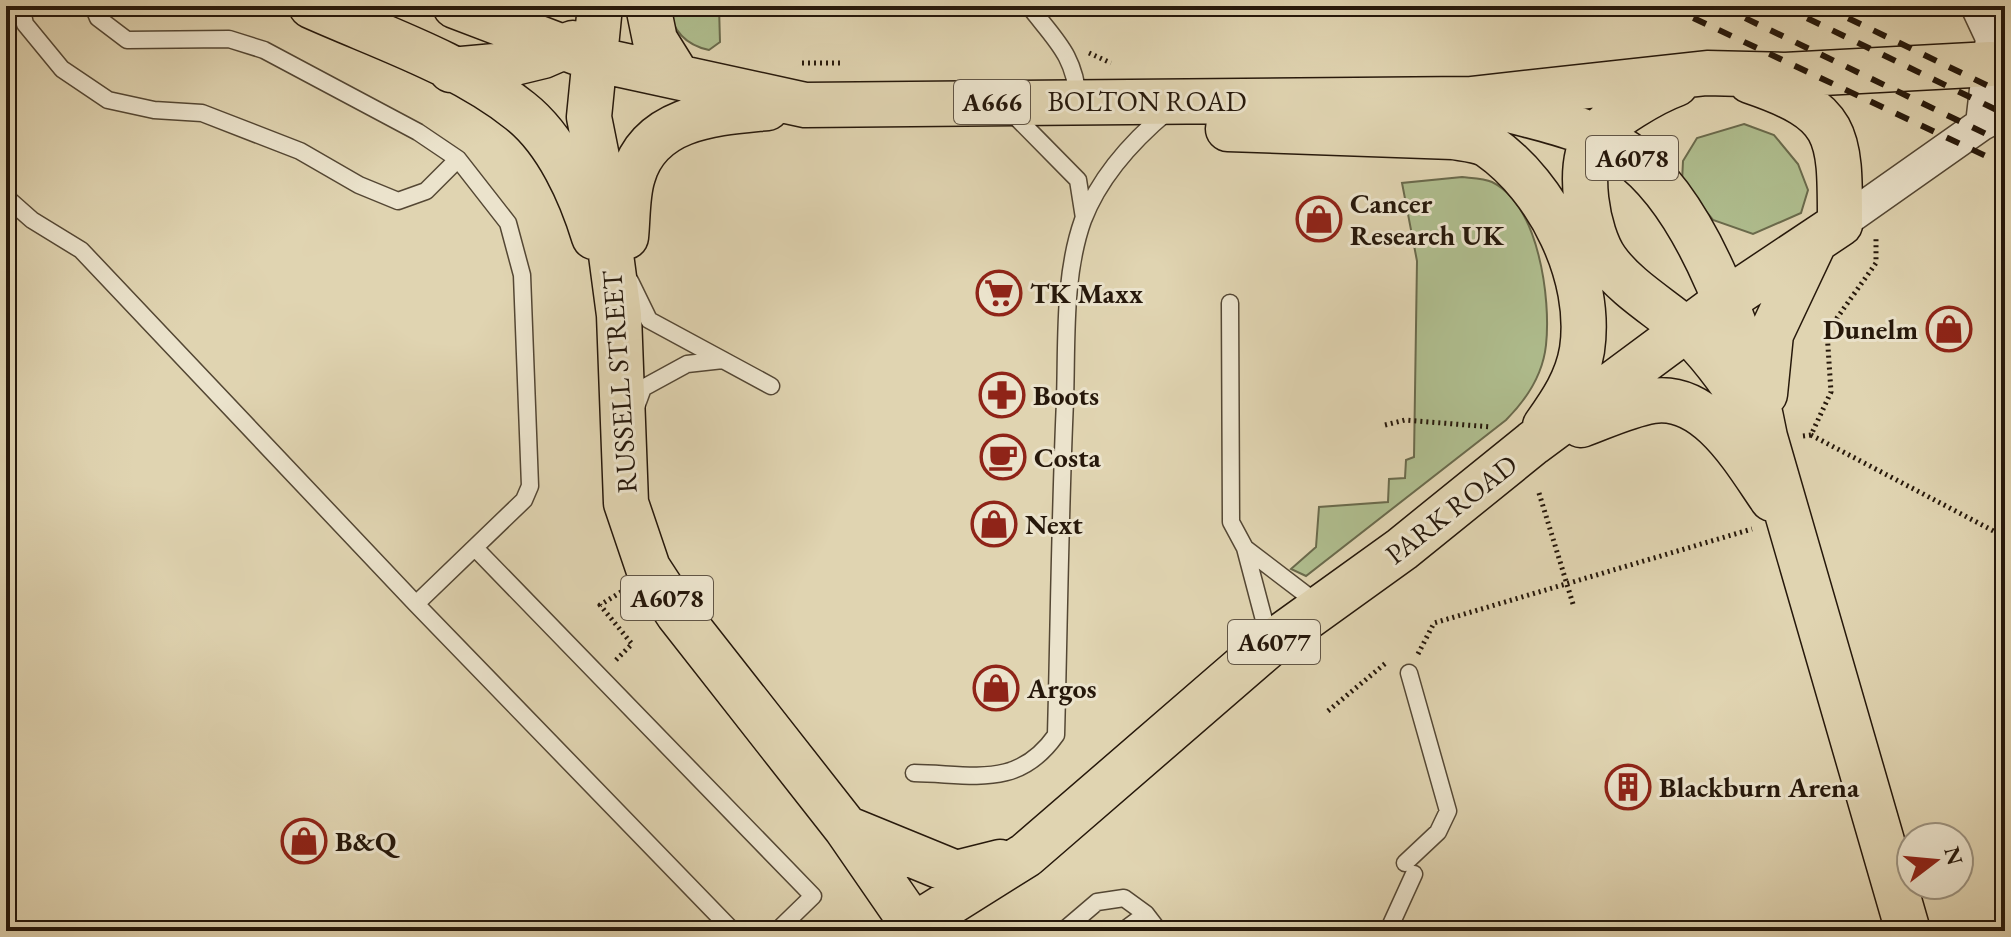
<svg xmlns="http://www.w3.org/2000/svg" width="2011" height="937" font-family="'EB Garamond',serif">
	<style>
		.green { fill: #afbd8e; stroke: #6a6a4c; stroke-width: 2 }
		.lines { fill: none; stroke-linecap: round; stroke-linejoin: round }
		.service-casing { stroke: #544734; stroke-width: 19 }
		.minor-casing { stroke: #544734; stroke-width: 35 }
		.trunk-casing { stroke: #26180b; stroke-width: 47 }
		.path { stroke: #26180b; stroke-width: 5; stroke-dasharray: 2 4; stroke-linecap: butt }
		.service { stroke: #ebe3cc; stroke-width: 16 }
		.minor { stroke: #ebe3cc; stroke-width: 32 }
		.trunk { stroke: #e0d4b1; stroke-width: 44 }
		.rail { stroke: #26180b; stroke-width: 6; stroke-dasharray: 14 14; stroke-linecap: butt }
		.labels { text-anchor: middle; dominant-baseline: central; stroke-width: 6; stroke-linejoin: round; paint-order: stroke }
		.shield { fill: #ebe3cc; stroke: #615545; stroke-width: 2 }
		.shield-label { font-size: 26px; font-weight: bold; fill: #26180b }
		.street-label { font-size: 28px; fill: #26180b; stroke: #ebe3cc }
		.poi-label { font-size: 28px; font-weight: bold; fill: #26180b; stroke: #ebe3cc; text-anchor: start }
	</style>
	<rect width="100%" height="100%" fill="#e0d4b1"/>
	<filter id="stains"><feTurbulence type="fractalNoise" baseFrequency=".0025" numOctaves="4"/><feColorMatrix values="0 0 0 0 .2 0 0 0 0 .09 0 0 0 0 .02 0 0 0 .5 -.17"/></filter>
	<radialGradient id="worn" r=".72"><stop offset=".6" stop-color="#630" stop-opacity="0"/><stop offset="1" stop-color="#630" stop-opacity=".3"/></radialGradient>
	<!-- green -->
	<path class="green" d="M668,6H719L720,42L709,50C685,45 672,30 668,6Z
		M1744,124L1774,135L1798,164L1808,190L1801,213L1753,234L1713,220L1682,182L1683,161L1697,138Z
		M1462,177C1470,178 1484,178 1492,182C1539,205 1551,299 1546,345C1543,374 1526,400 1506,420L1306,576L1291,569L1316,547L1319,507L1388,502L1389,479L1405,478L1406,460L1414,457L1417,261L1402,183Z"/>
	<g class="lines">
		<!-- service casing -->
		<g class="service-casing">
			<path id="service" d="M21,6L25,24L62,69L108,100L154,110L202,113L300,151L359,185L398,201L426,191L458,159
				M93,6L98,18L127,40L229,39L264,50L418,132L458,159L508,223L522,275L530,486L524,500L416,604
				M1029,6C1055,40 1075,55 1078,100
				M1011,112L1078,180L1084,218
				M6,197L32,220L81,250L416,604L733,931
				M630,281L649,320L771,386
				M1230,303L1231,522L1245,548L1269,639
				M636,407L643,388L687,364L723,360
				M475,548L813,896L777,931
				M1245,548L1321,606
				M914,773C974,774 1018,789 1056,735C1059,623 1060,512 1065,401C1067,342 1063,276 1083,220C1100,176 1132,141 1168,111
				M1405,863L1438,832L1448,811L1409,673
				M1063,931L1097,902L1124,898L1146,914L1159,931
				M1123,931L1146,914
				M1388,931L1414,874"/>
		</g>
		<!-- minor casing -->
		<g class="minor-casing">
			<path id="minor" d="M1977,6L1992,38L1982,124
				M1840,224L1982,124L2005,112"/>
		</g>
		<!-- trunk casing -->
		<g class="trunk-casing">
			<path id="trunk" d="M311,6C380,37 460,63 520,111C557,140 581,194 594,237
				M455,6L594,59L805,105L1471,99L1707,73L1785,75L1991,64
				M600,6L589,117L600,172L619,315L626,503L648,568L678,614L846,828L913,925
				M648,6L655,40L678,77
				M451,70L506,65L543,56L573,43
				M1676,84C1654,92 1609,118 1595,137C1576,166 1587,233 1606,260C1625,287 1659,307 1684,328C1711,352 1733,384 1752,414
				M1489,104C1533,118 1588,126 1626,153C1700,204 1749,351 1765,437L1908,931
				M1228,129L1453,137C1464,139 1480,140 1489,146C1548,187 1593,276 1582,350C1577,380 1562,402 1545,426
				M626,237C628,218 627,194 633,176C650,116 717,113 767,108
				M1765,394L1771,334L1814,243
				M1581,425C1603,417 1628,405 1652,401C1707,392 1745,460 1772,499
				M846,828L956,873L1000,862
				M905,931L1026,855L1270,644L1402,549L1533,443L1726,300L1840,224C1840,133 1841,112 1750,81"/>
		</g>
		<!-- path -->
		<path class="path" d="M1089,53L1111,63
			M802,63H840
			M1385,425L1405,420L1491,427
			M1811,435L2005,537
			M1803,436L1811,435L1831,392L1827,332L1876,263V238
			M1539,493L1573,604
			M1418,654L1434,623L1752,529
			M616,660L632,644L600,605L621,592
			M1328,711L1387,662
			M6,908L19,931"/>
		<!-- service -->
		<use href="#service" class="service"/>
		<!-- minor -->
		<use href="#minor" class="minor"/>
		<!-- trunk -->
		<use href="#trunk" class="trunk"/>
		<!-- rail -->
		<path class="rail" d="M1668,6L2005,165
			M1720,6L2005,143
			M1782,6L2005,114
			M1823,6L2005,94"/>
	</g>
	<!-- icons -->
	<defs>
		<g id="shop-ring" transform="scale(2.3)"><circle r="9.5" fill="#ebe3cc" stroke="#8f2418" stroke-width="1.5"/><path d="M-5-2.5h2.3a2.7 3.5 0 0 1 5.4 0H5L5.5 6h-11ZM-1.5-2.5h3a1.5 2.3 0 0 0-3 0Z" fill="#8f2418"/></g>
		<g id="supermarket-ring" transform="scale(2.3)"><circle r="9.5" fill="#ebe3cc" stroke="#8f2418" stroke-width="1.5"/><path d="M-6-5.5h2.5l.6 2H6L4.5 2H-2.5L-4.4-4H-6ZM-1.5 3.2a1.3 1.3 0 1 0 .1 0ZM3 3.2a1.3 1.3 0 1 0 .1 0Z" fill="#8f2418"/></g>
		<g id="pharmacy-ring" transform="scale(2.3)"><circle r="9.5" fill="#ebe3cc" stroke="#8f2418" stroke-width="1.5"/><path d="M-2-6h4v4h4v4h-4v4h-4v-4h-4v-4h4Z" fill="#8f2418"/></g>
		<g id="cafe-ring" transform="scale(2.3)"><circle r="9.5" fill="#ebe3cc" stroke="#8f2418" stroke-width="1.5"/><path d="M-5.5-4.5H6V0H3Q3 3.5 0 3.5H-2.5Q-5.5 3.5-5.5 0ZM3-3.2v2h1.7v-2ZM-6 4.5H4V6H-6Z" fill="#8f2418"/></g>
		<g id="building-ring" transform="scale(2.3)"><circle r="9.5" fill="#ebe3cc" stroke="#8f2418" stroke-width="1.5"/><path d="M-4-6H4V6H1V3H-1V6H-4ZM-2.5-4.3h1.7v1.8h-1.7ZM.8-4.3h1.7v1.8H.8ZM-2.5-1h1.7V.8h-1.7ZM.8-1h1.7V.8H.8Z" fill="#8f2418"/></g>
	</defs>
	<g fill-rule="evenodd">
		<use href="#shop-ring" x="1319" y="219"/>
		<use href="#supermarket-ring" x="999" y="293"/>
		<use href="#shop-ring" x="1949" y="329"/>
		<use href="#pharmacy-ring" x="1002" y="395"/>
		<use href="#cafe-ring" x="1003" y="457"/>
		<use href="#shop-ring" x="994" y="524"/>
		<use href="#shop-ring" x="996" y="688"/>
		<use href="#building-ring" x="1628" y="787"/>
		<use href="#shop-ring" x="304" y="841"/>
	</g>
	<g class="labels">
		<!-- shield labels -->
		<g class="shield">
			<rect x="954" y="80" width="76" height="44" rx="6"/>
			<rect x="1586" y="136" width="92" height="44" rx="6"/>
			<rect x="621" y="576" width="92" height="44" rx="6"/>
			<rect x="1228" y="620" width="92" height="44" rx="6"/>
		</g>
		<g class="shield-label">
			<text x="992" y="102">A666</text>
			<text x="1632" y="158">A6078</text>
			<text x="667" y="598">A6078</text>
			<text x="1274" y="642">A6077</text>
		</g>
		<!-- street labels -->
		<g class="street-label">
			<text x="1147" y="101">BOLTON ROAD</text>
			<text transform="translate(619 382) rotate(-94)">RUSSELL STREET</text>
			<text transform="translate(1451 509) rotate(-38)">PARK ROAD</text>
		</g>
		<!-- poi labels -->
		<g class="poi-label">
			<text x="1350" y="203">Cancer<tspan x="1350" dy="32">Research UK</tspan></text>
			<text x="1030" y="293">TK Maxx</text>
			<text x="1918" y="329" text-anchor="end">Dunelm</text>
			<text x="1033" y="395">Boots</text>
			<text x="1034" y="457">Costa</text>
			<text x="1025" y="524">Next</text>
			<text x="1027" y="688">Argos</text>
			<text x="1659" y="787">Blackburn Arena</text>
			<text x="335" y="841">B&amp;Q</text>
		</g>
	</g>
	<!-- margin -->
	<rect width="2011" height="937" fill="none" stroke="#e0d4b1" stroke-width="32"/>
	<rect x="8" y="8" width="1995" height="921" fill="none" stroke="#26180b" stroke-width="4"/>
	<rect x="16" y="16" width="1979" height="905" fill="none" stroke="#26180b" stroke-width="2"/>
	<!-- north arrow -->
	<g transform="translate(1935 861) rotate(74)"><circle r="38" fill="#ebe3cc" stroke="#9c927f" stroke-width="2"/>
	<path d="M0-6L14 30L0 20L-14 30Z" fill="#8f2418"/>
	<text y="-12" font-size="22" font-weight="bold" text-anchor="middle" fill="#26180b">N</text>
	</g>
	<rect width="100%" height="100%" filter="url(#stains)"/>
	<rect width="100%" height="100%" fill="url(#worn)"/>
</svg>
